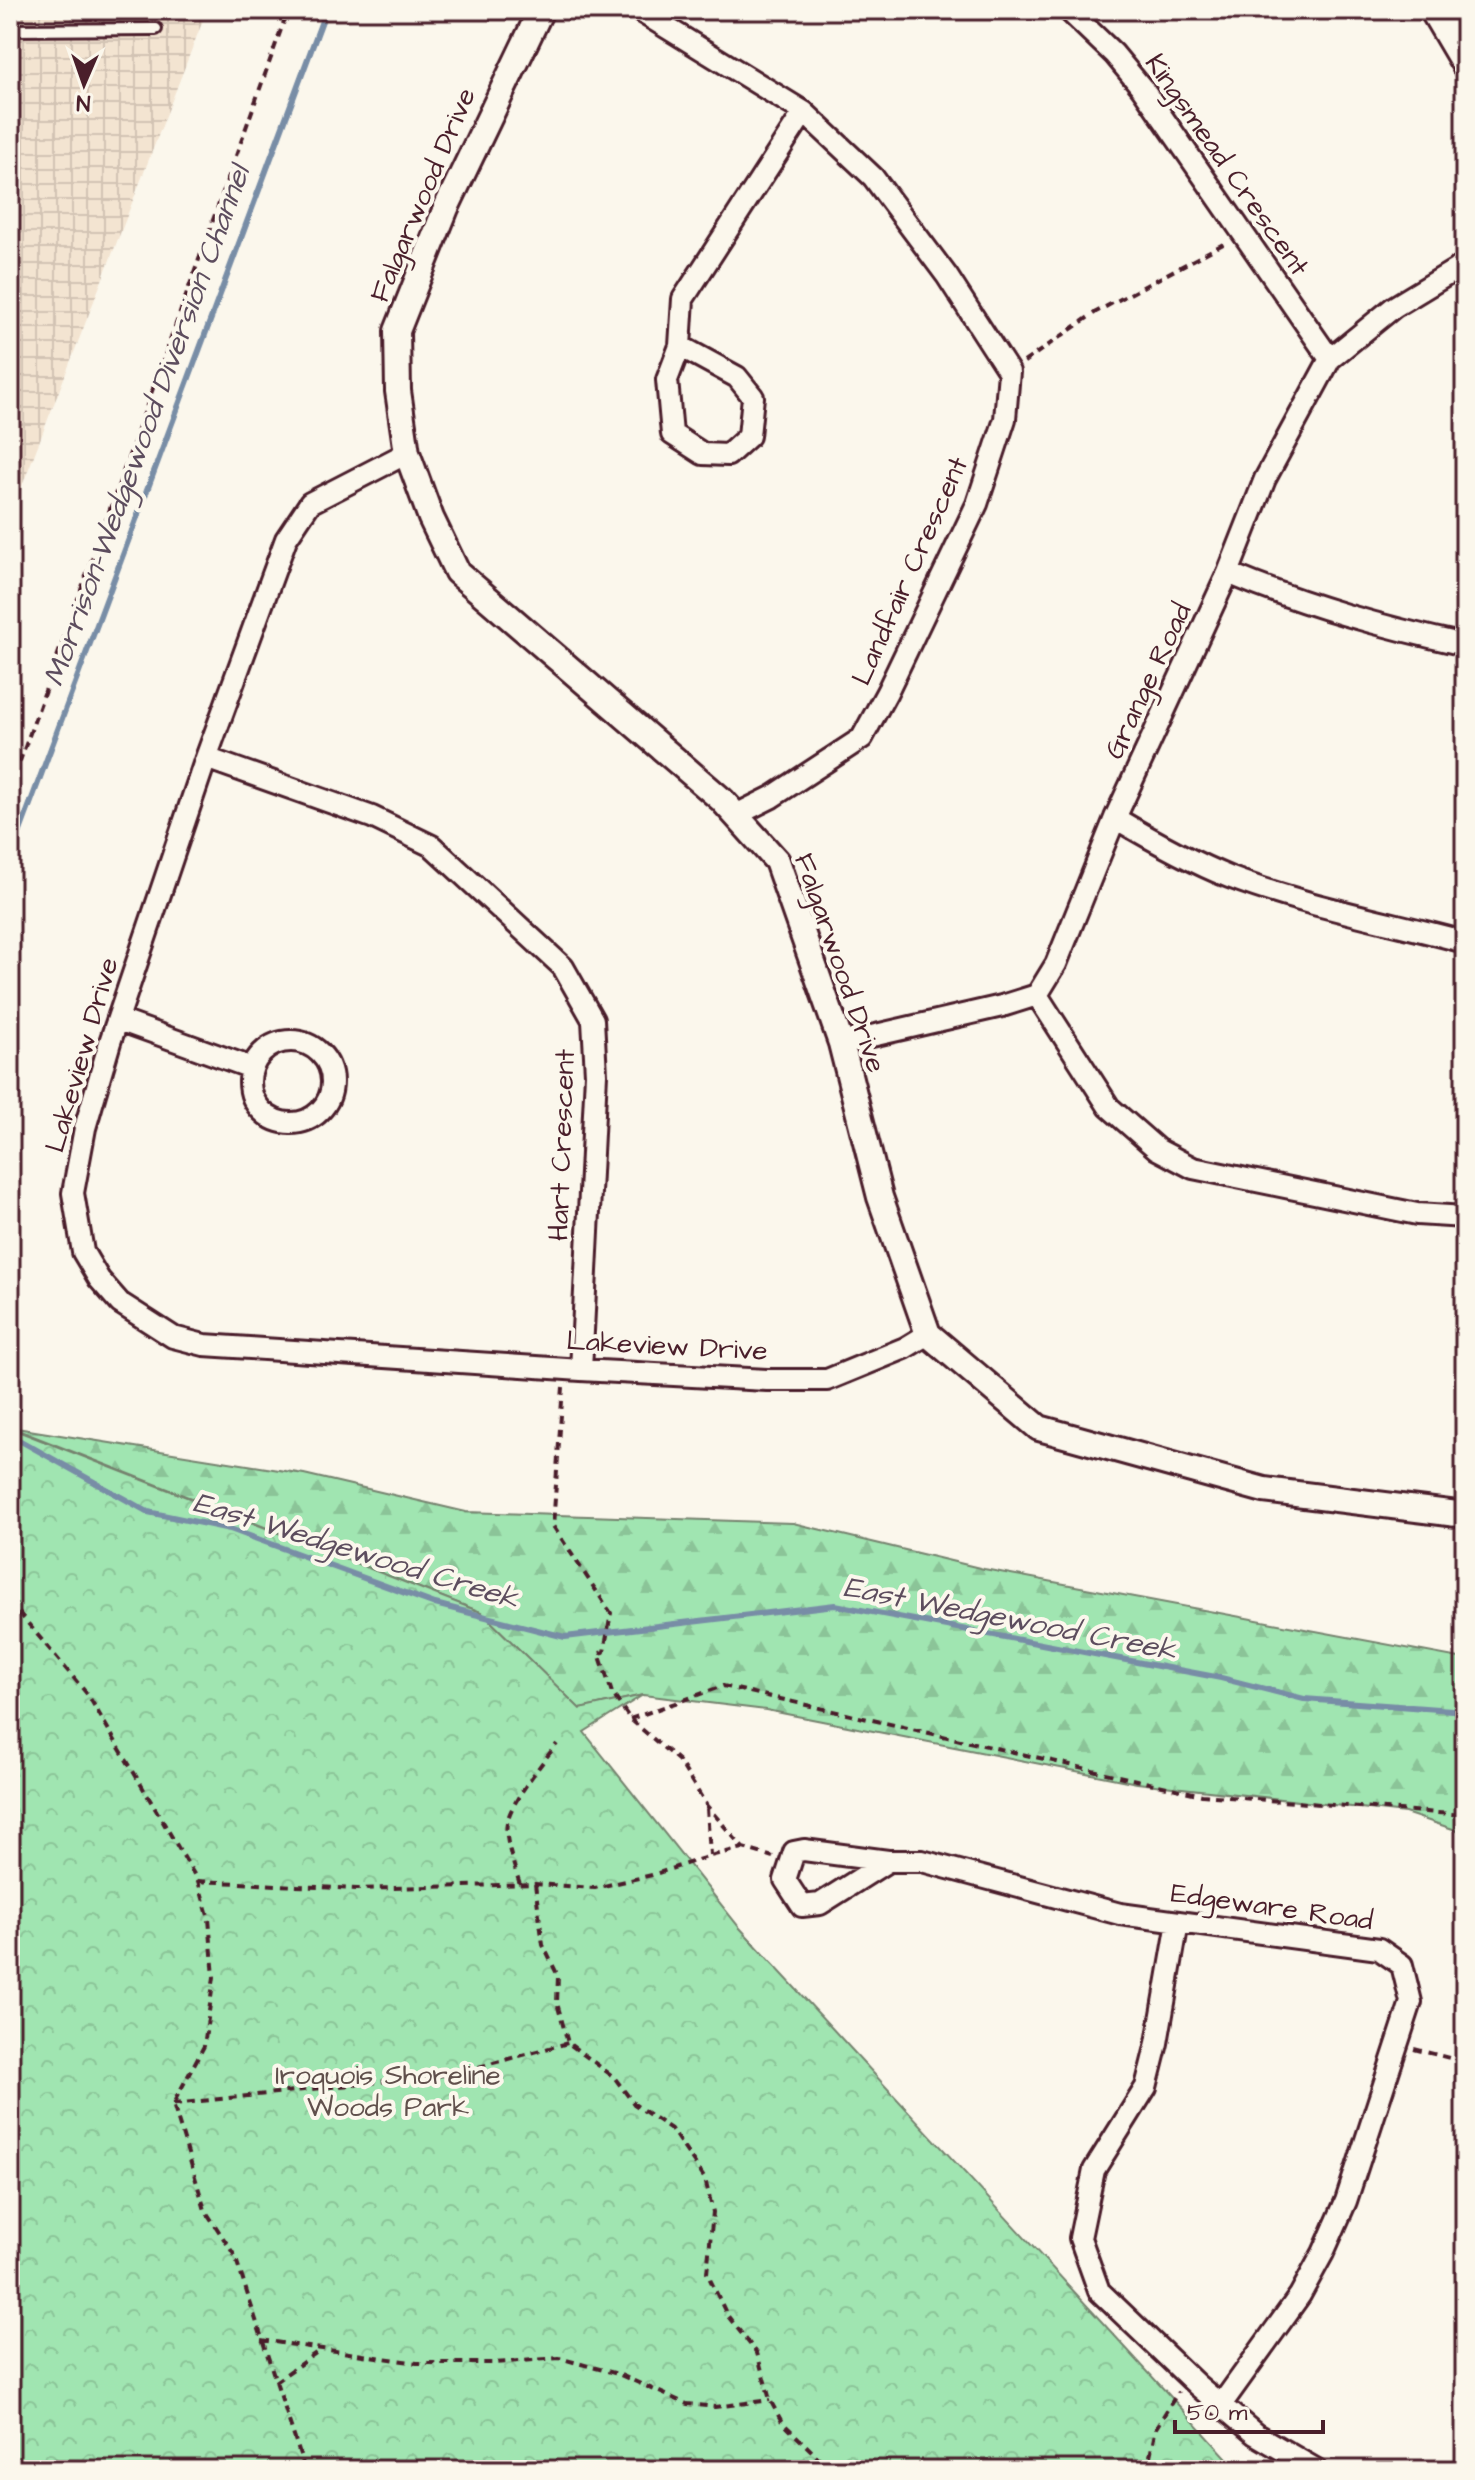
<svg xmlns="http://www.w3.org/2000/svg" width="1475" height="2480" font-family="'Architects Daughter',sans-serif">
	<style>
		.industrial { fill: url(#industrial-grid) }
		.forest { fill: url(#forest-firs); stroke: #75826e; stroke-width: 2 }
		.park { fill: url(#park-crowns); stroke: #75826e; stroke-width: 2 }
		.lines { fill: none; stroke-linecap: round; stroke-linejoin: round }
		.stream { stroke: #788da6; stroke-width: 6 }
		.service-casing { stroke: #4a1f2b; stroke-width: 16 }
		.minor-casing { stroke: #4a1f2b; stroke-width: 26 }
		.tertiary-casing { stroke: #4a1f2b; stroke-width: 30 }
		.path { stroke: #4a1f2b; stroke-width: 4; stroke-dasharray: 8 6; stroke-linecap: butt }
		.service { stroke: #fbf7ec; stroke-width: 10 }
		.minor { stroke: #fbf7ec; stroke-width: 20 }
		.tertiary { stroke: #fbf7ec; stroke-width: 24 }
		.labels { text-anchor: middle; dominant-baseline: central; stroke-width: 8; stroke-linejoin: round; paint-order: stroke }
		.street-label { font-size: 28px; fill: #4a1f2b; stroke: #fbf7ec }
		.park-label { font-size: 28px; fill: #60504c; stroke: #fbf7ec }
		.water-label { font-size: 30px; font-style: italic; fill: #5d4d5e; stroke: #fbf7ec }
	</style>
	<defs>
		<pattern id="industrial-grid" width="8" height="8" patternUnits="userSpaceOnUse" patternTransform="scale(2)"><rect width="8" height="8" fill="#f3e4d1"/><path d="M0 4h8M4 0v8" fill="none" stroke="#d2c3b4"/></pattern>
		<pattern id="forest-firs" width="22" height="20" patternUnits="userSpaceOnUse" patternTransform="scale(2)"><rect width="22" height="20" fill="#a0e5b1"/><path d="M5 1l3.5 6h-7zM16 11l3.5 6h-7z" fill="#8bc498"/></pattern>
		<pattern id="park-crowns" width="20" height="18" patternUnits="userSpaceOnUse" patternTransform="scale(2)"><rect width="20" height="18" fill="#a0e5b1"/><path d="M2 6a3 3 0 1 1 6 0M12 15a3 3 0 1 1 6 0" fill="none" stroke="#8bc498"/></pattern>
	</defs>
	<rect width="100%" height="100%" fill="#fbf7ec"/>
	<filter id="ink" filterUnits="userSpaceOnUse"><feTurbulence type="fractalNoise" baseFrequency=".0125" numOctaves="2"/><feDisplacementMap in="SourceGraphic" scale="16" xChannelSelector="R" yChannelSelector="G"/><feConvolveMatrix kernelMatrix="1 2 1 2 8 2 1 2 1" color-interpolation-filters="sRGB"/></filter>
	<g filter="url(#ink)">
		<!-- industrial -->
		<path class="industrial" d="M10,10H207L10,517Z"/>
		<!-- forest -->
		<path class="forest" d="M10,1427L304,1474L466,1512L793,1523L984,1569L1465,1659V1833L1405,1813L1137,1783L766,1710L643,1695L580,1709L481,1612Z"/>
		<!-- park -->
		<path class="park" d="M10,1428L481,1612L580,1709L643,1695L584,1732L739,1927L1238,2470H10Z"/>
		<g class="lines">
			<!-- stream -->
			<path class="stream" d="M10,858L326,10
				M10,1435L148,1512L230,1529L435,1604L565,1637L835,1605L1221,1678L1304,1699L1465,1711"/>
			<!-- service casing -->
			<g class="service-casing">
				<path id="service" d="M10,30L156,29"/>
			</g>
			<!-- minor casing -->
			<g class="minor-casing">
				<path id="minor" d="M638,10L804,112L873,177L947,276L1009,372L1005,419L977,504L887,692L862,738L772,797L736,815
					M1068,10L1114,54L1142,88L1330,359
					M680,346L737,377L753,397L749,436L728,455L703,454L672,434L667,380L680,346L683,299L804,112
					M407,453L310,503L286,539L206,758L110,1042L85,1128L73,1193L83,1252L99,1279L120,1303L173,1337L204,1345L581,1370L767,1380H827L905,1348L928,1334
					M1228,573C1306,606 1383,627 1465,645
					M206,758L372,817L432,846L563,967L593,1020L596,1074L581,1370
					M1115,818C1152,840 1189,861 1229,877C1305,906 1387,921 1465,942
					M1037,995L1109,1107L1157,1149L1193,1168L1417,1214L1465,1217
					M119,1020L252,1068
					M250 1082a41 41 0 1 1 82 0a41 41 0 1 1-82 0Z
					M841,1043L1002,1006L1037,995L1056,964L1115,818L1228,573L1265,479L1330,359L1394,307L1465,264
					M888,1861L820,1904L802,1906L785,1880L794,1852L804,1850L888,1861H922L1120,1914L1379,1949L1402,1965L1411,2002L1346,2201L1323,2253L1300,2295L1221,2405
					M1178,1922L1157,2043L1146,2087L1094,2170L1080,2238L1099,2291L1197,2385L1255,2434L1317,2470"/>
			</g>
			<!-- tertiary casing -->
			<g class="tertiary-casing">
				<path id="tertiary" d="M541,10L446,208L397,331L398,391L407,453L431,518L457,572L722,800L777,861L841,1043L880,1197L928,1334L1039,1428L1264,1490L1465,1515
					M1432,10L1465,66"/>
			</g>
			<!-- path -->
			<path class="path" d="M1024,362L1096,312L1227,242
				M10,789L288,10
				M563,1387L553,1526L611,1613L604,1652L599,1653L612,1693L630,1719L679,1761L707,1806L743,1848L773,1857
				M10,1602L88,1695L198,1881L209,1919L214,1977L204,2046L173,2104L205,2210L235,2256L305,2470
				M630,1719L723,1686L1202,1795L1465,1815
				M707,1808L710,1855
				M198,1881L357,1889L535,1884L595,1888L652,1875L710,1856L743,1848
				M520,1884C515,1869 504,1839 507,1823C510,1803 544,1760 557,1744
				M535,1884L543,1945L558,1976L557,2003L568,2043L614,2077L634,2104L671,2129L705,2179L713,2212L707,2273L727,2315L757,2353L770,2400L782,2422L831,2470
				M1414,2049L1465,2062
				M173,2104L452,2074L568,2043
				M261,2340L417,2363H495L559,2358L618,2374L687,2404L715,2407L770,2400
				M275,2382L320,2350
				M1147,2470L1156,2428L1178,2392"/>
			<!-- service -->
			<use href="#service" class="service"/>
			<!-- minor -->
			<use href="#minor" class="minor"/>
			<!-- tertiary -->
			<use href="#tertiary" class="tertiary"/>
		</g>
	</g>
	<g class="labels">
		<!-- street labels -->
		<g class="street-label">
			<text transform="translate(1227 165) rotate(55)">Kingsmead Crescent</text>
			<text transform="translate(423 195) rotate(-67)">Falgarwood Drive</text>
			<text transform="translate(910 571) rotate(-66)">Landfair Crescent</text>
			<text transform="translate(1148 681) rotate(-65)">Grange Road</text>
			<text transform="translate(840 963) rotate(71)">Falgarwood Drive</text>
			<text transform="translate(82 1055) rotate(-74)">Lakeview Drive</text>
			<text transform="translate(562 1145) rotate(-88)">Hart Crescent</text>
			<text transform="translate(667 1346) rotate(3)">Lakeview Drive</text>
			<text transform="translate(1272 1907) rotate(8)">Edgeware Road</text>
		</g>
		<!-- park labels -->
		<g class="park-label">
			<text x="388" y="2075">Iroquois Shoreline<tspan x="388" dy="32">Woods Park</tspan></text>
		</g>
		<!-- water labels -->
		<g class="water-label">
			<text transform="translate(147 426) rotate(-70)">Morrison-Wedgewood Diversion Channel</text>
			<text transform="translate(356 1551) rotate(17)">East Wedgewood Creek</text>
			<text transform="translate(1010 1619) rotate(11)">East Wedgewood Creek</text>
		</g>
	</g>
	<!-- margin -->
	<rect width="1475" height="2480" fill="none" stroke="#fbf7ec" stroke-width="40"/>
	<rect x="20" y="20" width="1435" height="2440" fill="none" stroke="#4a1f2b" stroke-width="3" filter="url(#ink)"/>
	<!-- north arrow -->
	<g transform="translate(84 84) rotate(182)" stroke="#fbf7ec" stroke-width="6" paint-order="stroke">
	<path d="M0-6L14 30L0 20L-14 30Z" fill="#4a1f2b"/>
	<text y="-12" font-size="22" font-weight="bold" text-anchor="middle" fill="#4a1f2b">N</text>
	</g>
	<!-- scale -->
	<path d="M1175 2420v12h148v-12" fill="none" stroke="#4a1f2b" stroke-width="4"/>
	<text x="1187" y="2420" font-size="24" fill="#4a1f2b" stroke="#fbf7ec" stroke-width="6" paint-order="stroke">50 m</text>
</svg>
